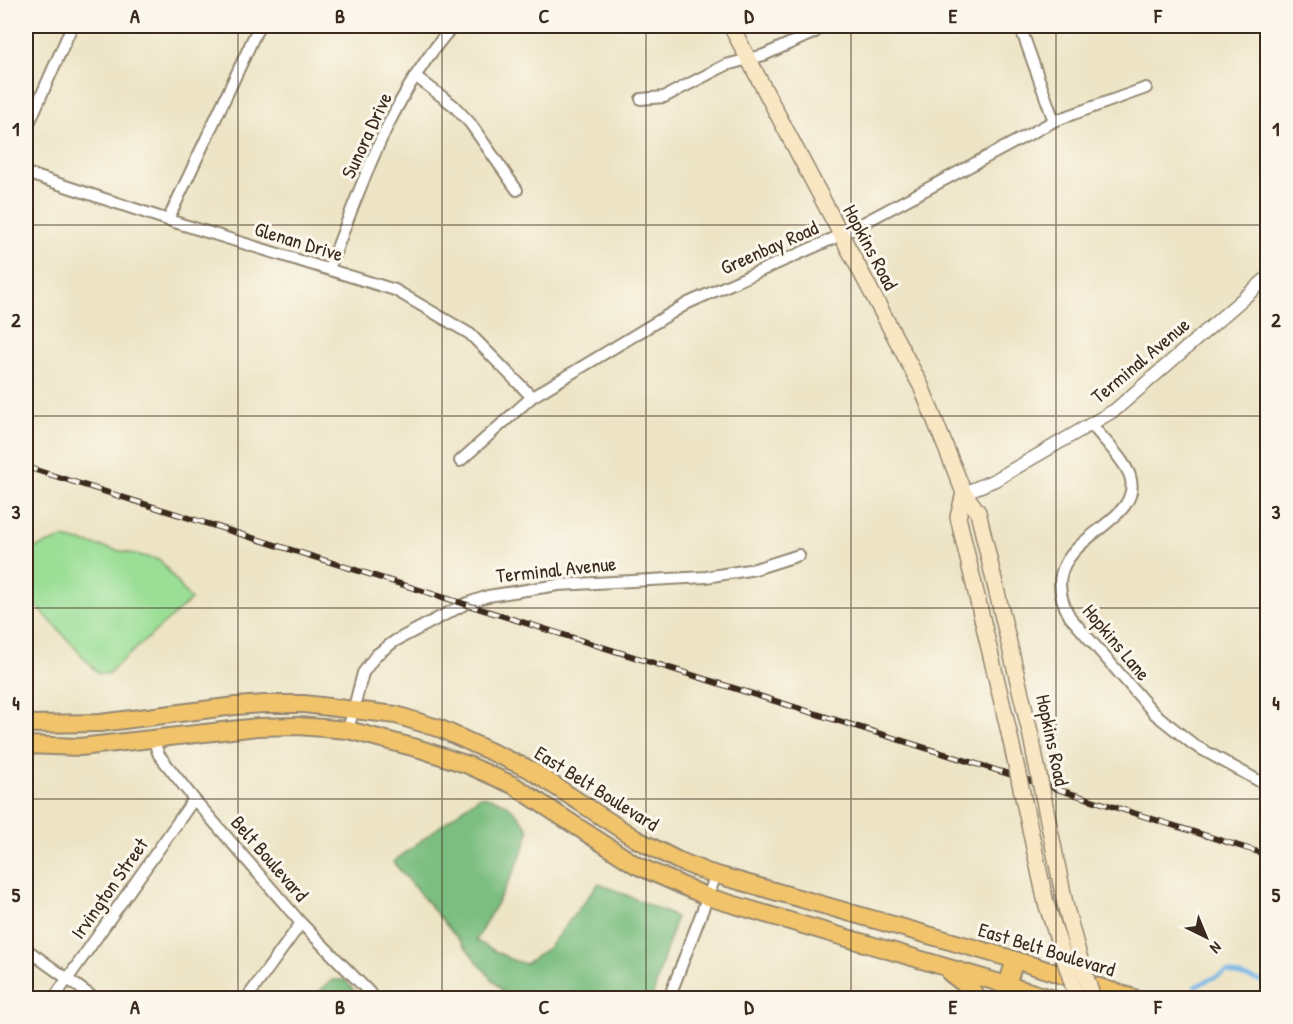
<svg xmlns="http://www.w3.org/2000/svg" width="1293" height="1024" font-family="'Patrick Hand',sans-serif">
	<style>
		.green { fill: #9bdf97; stroke: #6b845a; stroke-width: 1.5 }
		.forest { fill: #7cbe80; stroke: #5c744f; stroke-width: 1.5 }
		.lines { fill: none; stroke-linecap: round; stroke-linejoin: round }
		.stream { stroke: #71b3e6; stroke-width: 4 }
		.minor-casing { stroke: #948772; stroke-width: 14 }
		.tertiary-casing { stroke: #948772; stroke-width: 15 }
		.secondary-casing { stroke: #948772; stroke-width: 18 }
		.primary-casing { stroke: #948772; stroke-width: 20 }
		.minor { stroke: #fff; stroke-width: 10 }
		.tertiary { stroke: #fff; stroke-width: 12 }
		.secondary { stroke: #f9e7c3; stroke-width: 15 }
		.primary { stroke: #f1c36a; stroke-width: 16 }
		.rail-casing { stroke: #3b2a1e; stroke-width: 6 }
		.rail { stroke: #fbf7ec; stroke-width: 4; stroke-dasharray: 11; stroke-linecap: butt }
		.secondary-bridge-casing { stroke: #948772; stroke-width: 18; stroke-linecap: butt }
		.secondary-bridge { stroke: #f9e7c3; stroke-width: 15 }
		.grid { fill: none; stroke: #3b2a1e; stroke-width: 1.5; stroke-opacity: 0.55 }
		.labels { text-anchor: middle; dominant-baseline: central; stroke-width: 6; stroke-linejoin: round; paint-order: stroke }
		.street-label { font-size: 20px; fill: #3b2a1e; stroke: #fbf7ec }
		.neatline { fill: none; stroke: #3b2a1e; stroke-width: 2 }
		.grid-label { font-size: 20px; text-anchor: middle; font-weight: bold; fill: #3b2a1e }
	</style>
	<rect width="100%" height="100%" fill="#fbf7ec"/>
	<filter id="ink" filterUnits="userSpaceOnUse"><feTurbulence type="fractalNoise" baseFrequency=".0167" numOctaves="2"/><feDisplacementMap in="SourceGraphic" scale="12" xChannelSelector="R" yChannelSelector="G"/><feConvolveMatrix kernelMatrix="1 2 1 2 8 2 1 2 1" color-interpolation-filters="sRGB"/></filter>
	<filter id="wash" filterUnits="userSpaceOnUse"><feTurbulence type="fractalNoise" baseFrequency=".008" numOctaves="4" result="noise"/><feDisplacementMap in="SourceGraphic" scale="24" xChannelSelector="R" yChannelSelector="G"/><feGaussianBlur stdDeviation="1.35" result="paint"/><feColorMatrix in="noise" values="0 0 0 0 0 0 0 0 0 0 0 0 0 0 0 0 0 1.4 0 .05"/><feComposite in="paint" operator="in"/></filter>
	<g filter="url(#wash)">
		<rect width="100%" height="100%" fill="#ede4c5"/>
		<!-- green -->
		<path class="green" d="M63,538L160,560L191,600L107,674L98,673L26,594V551Z"/>
		<!-- forest -->
		<path class="forest" d="M480,796C504,799 516,809 529,830C520,870 494,904 476,941L510,959L525,964L549,947L599,883L676,917L652,998H508L393,862Z
			M332,980H345L360,998H312Z"/>
		<g class="lines">
			<!-- stream -->
			<path class="stream" d="M1195,986L1227,972L1268,983"/>
		</g>
	</g>
	<g filter="url(#ink)">
		<g class="lines">
			<!-- minor casing -->
			<g class="minor-casing">
				<path id="minor" d="M1020,26L1054,121
					M415,76L453,105L470,123L517,190
					M641,99L664,97L726,65L764,55L815,32
					M26,130L72,26
					M26,173L168,220L395,290L470,334L532,397
					M168,220L259,26
					M329,269C361,185 392,94 453,26
					M1091,424C1102,438 1124,459 1130,476C1147,530 1025,538 1070,617L1154,713L1194,745L1268,786
					M460,461L532,397L688,303L841,235L1054,121L1146,88
					M348,730L363,673L376,655L395,641L465,604L488,596L558,585L706,577L755,569L799,555
					M153,739L159,755L194,799L301,923L370,993
					M26,949L94,998
					M54,998L194,799
					M247,998L301,923
					M669,998L716,875"/>
			</g>
			<!-- tertiary casing -->
			<g class="tertiary-casing">
				<path id="tertiary" d="M964,493L995,480L1115,410L1268,277"/>
			</g>
			<!-- secondary casing -->
			<g class="secondary-casing">
				<path id="secondary" d="M731,26L921,386L964,493L978,512L1030,732
					M964,493L958,517L1008,728"/>
			</g>
			<!-- primary casing -->
			<g class="primary-casing">
				<path id="primary" d="M26,724L100,723L235,706L264,704H304L396,715L441,729L529,769L636,839L677,860L707,872L1009,958L1134,998
					M26,745L80,747L258,727L298,726L348,730L420,749L468,765L513,785L636,865L708,897L1051,998
					M950,973L972,990L977,998
					M1003,998L1015,960"/>
			</g>
			<!-- minor -->
			<use href="#minor" class="minor"/>
			<!-- tertiary -->
			<use href="#tertiary" class="tertiary"/>
			<!-- secondary -->
			<use href="#secondary" class="secondary"/>
			<!-- primary -->
			<use href="#primary" class="primary"/>
			<!-- rail casing -->
			<g class="rail-casing">
				<path id="rail" d="M26,467L1268,855"/>
			</g>
			<!-- rail -->
			<use href="#rail" class="rail"/>
			<!-- secondary-bridge casing -->
			<g class="secondary-bridge-casing">
				<path id="secondary-bridge" d="M1008,728L1046,903L1077,998
					M1030,732L1066,908L1079,956L1093,998"/>
			</g>
			<!-- secondary-bridge -->
			<use href="#secondary-bridge" class="secondary-bridge"/>
		</g>
	</g>
	<!-- grid -->
	<path class="grid" d="M238,26V998M442,26V998M646,26V998M851,26V998M1056,26V998M26,225H1268M26,416H1268M26,608H1268M26,799H1268"/>
	<g class="labels">
		<!-- street labels -->
		<g class="street-label">
			<text transform="translate(366 135) rotate(-65)">Sunora Drive</text>
			<text transform="translate(299 241) rotate(17)">Glenan Drive</text>
			<text transform="translate(769 247) rotate(-24)">Greenbay Road</text>
			<text transform="translate(871 247) rotate(62)">Hopkins Road</text>
			<text transform="translate(1140 360) rotate(-40)">Terminal Avenue</text>
			<text transform="translate(556 569) rotate(-6)">Terminal Avenue</text>
			<text transform="translate(1117 642) rotate(50)">Hopkins Lane</text>
			<text transform="translate(1053 740) rotate(78)">Hopkins Road</text>
			<text transform="translate(597 788) rotate(32)">East Belt Boulevard</text>
			<text transform="translate(270 858) rotate(49)">Belt Boulevard</text>
			<text transform="translate(109 888) rotate(-55)">Irvington Street</text>
			<text transform="translate(1047 949) rotate(17)">East Belt Boulevard</text>
		</g>
	</g>
	<!-- margin -->
	<rect width="1293" height="1024" fill="none" stroke="#fbf7ec" stroke-width="66"/>
	<!-- north arrow -->
	<g transform="translate(1206 937) rotate(137)" stroke="#fbf7ec" stroke-width="4.5" paint-order="stroke">
	<path d="M0-4.5L10 22L0 15L-10 22Z" fill="#3b2a1e"/>
	<text y="-9" font-size="16" font-weight="bold" text-anchor="middle" fill="#3b2a1e">N</text>
	</g>
	<rect x="33" y="33" width="1227" height="958" class="neatline"/>
	<g class="grid-label">
		<text x="135" y="23">A</text>
		<text x="340" y="23">B</text>
		<text x="544" y="23">C</text>
		<text x="749" y="23">D</text>
		<text x="953" y="23">E</text>
		<text x="1158" y="23">F</text>
		<text x="16" y="136">1</text>
		<text x="1276" y="136">1</text>
		<text x="16" y="327">2</text>
		<text x="1276" y="327">2</text>
		<text x="16" y="519">3</text>
		<text x="1276" y="519">3</text>
		<text x="16" y="710">4</text>
		<text x="1276" y="710">4</text>
		<text x="16" y="902">5</text>
		<text x="1276" y="902">5</text>
		<text x="135" y="1014">A</text>
		<text x="340" y="1014">B</text>
		<text x="544" y="1014">C</text>
		<text x="749" y="1014">D</text>
		<text x="953" y="1014">E</text>
		<text x="1158" y="1014">F</text>
	</g>
</svg>
